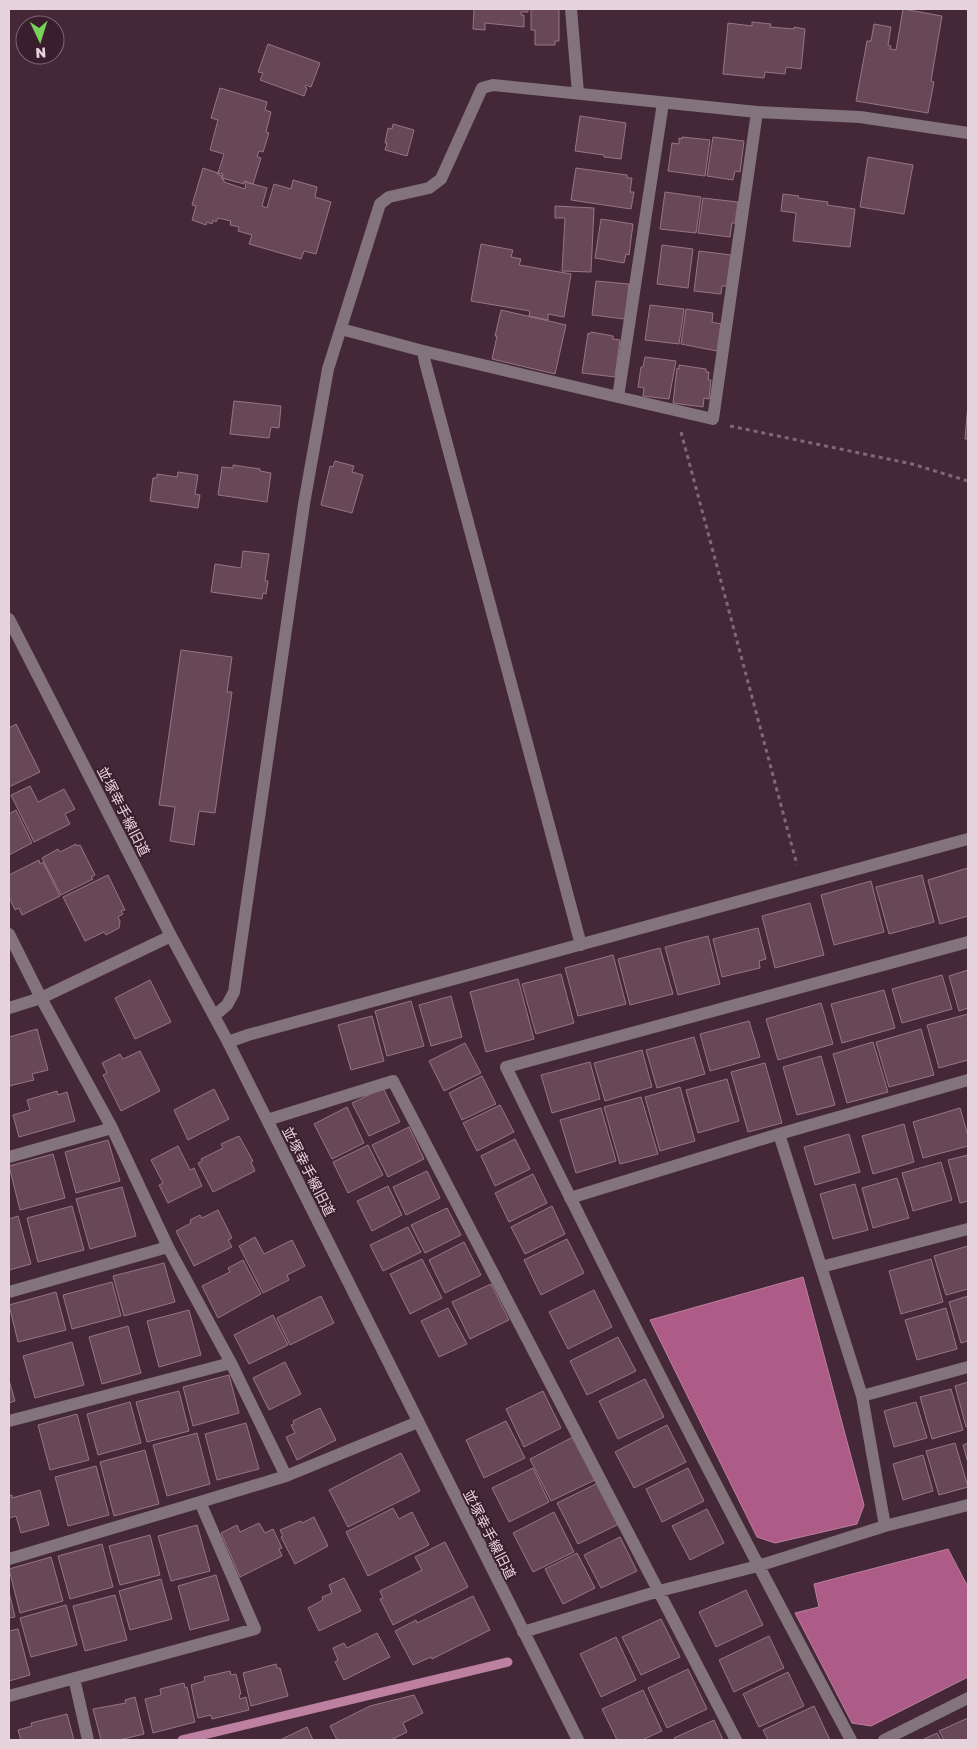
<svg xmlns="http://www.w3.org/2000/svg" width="977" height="1749" font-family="'Golos Text','Noto Sans JP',sans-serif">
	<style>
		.water { fill: #ad5c87; stroke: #be80a0 }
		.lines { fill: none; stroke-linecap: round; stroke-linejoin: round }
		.stream { stroke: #be80a0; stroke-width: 9 }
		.building { fill: #684857; stroke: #967484 }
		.path { stroke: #826875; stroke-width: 3; stroke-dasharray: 4 4; stroke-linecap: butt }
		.minor { stroke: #83747b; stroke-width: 12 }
		.labels { text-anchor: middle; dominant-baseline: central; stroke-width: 4; stroke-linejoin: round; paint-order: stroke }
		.street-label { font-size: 14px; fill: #e7d3dc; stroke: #3a1e2d }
	</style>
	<rect width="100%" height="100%" fill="#452837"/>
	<!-- water -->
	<path class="water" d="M803,1277L864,1505L857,1524L775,1543L757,1537L650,1320Z
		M948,1549L968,1587V1677L871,1726L852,1723L795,1613L819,1607L814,1584Z"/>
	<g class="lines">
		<!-- stream -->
		<path class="stream" d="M182,1740L508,1662"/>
	</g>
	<!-- building -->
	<path class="building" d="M474,9H528V12H521V15H524V27L485,23V30L473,29Z
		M531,9H559V41H555V45H535V30H531Z
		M903,9L942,16L931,81L934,82L928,113L856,101L867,41H871L874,24L891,27L888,45L891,46L890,49L896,50Z
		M752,22L771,24L770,27L794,29V27L805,29L801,69L786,67L785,74L765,72L764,78L723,74L728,23L752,26Z
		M268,44L320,63L311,87L306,85L305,87L307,88L304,96L260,80L263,73L258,72Z
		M220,88L267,102L265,110L271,112L266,132L269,133L263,152L259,151L257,157L261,158L253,184L244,181V184L222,178L223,174L218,173L224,154L210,150L218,120L211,118Z
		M580,116L626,123L621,159L604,157V155L575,151Z
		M393,124L414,130L407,156L385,150L387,143H385L388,128L392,129Z
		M682,137L710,140L705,176L668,171L672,143L679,144V138L682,139Z
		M713,137L744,141L740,172L735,171L733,180L707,176Z
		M868,157L913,165L904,214L860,207Z
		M203,168L218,173L217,174L222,176L221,178L224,180V182L245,189L246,182L267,188L262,206L267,208L274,184L291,189L293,180L317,187L315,197L331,202L316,254L304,251L301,259L249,244L252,235L238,231L239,227L230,225L231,221L218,218L216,222L213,220L212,224L207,222L206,225L192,220L196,206L192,205Z
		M576,168L627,175V178H632L630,192H634L631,209L571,200Z
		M665,192L701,197L696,233L660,229Z
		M783,194L799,196L798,198L828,202L827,205L855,209L850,247L793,241L796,213L781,211Z
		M703,198L738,202L735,223H732L730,237L698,233Z
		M555,206L594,208L591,272L562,271L565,218H555Z
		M601,219L633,224L629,255L626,254L624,263L595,258Z
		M481,244L513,250L511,257L521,259L519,265L571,274L564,317L548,314V320L529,316L530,311L471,301Z
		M662,245L693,249L688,288L657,284Z
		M699,251L731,255L727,286H722L721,294L694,291Z
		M596,281L629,284L625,319L592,315Z
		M650,305L684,309L679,344L645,340Z
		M686,309L713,313L712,322L721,324L717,351L681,344Z
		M501,310L566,325L555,374L492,359L497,336H495Z
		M591,332L613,336V339L620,340L615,377L582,373L588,333L590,334Z
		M645,357L676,361L669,399L643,396L644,388L638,387L641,367H643Z
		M679,365L706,369V372H709L708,380H711L709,399L704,398L703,407L673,403L677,368L679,369Z
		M234,401L281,406L279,428L271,427L269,438L230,434Z
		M968,404V439H965Z
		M335,461L354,466L352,472L363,475L352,513L321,505L330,466L333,467Z
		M233,465L260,469V471L271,473L267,502L218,495L222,467L233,468Z
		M178,472L198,475L195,494L200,495L198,508L150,501L153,478H157V474L177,477Z
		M243,551L269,554L265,581H268L266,594L263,593L262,599L211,592L215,564L241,568Z
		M181,650L232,657L227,692H232L215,813L199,811L194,845L170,841L175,807L159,805Z
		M16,724L40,772L9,787V728Z
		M30,786L38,802L64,789L75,809L65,814L70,824L34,842L11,795Z
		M16,810L32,843L9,855V814Z
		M76,844L77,846L80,845L95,875L91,877L93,879L61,895L42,858L58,849L60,852Z
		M39,860L40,864L43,862L60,896L22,915L19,908L15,910L9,897V875Z
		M968,868V916L940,924L928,880Z
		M108,875L125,910L121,911L123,914L118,917L120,921L119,928L106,935L104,932L85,941L63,897Z
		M922,875L934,922L889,934L876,887Z
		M871,881L884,932L834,945L821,895Z
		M810,903L824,955L775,968L762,916Z
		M758,928L766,959L759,961L760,968L722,977L713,939Z
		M708,936L720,984L678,995L665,947Z
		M660,948L673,994L630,1005L618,959Z
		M613,955L626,1004L578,1016L565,968Z
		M968,970V1008L959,1011L949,976Z
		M561,974L574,1023L536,1034L522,984Z
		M942,975L952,1009L902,1023L892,989Z
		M518,979L534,1039L486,1052L470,992Z
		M150,980L171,1022L135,1039L115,998Z
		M884,990L895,1028L842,1043L831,1004Z
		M451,996L462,1037L431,1046L419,1005Z
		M411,1001L424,1046L387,1056L375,1011Z
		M821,1003L833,1044L778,1060L766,1019Z
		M968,1014V1060L939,1068L927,1025Z
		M372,1016L384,1061L351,1070L338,1025Z
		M749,1021L760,1057L710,1071L700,1034Z
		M37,1029L48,1070L32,1074L34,1080L9,1086V1037Z
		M921,1029L934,1075L889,1087L876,1042Z
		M694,1037L705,1074L657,1088L646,1050Z
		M873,1042L888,1092L847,1103L833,1054Z
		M465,1043L481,1073L444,1091L429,1061Z
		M642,1050L652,1087L605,1101L594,1063Z
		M140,1051L160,1091L121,1111L103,1075L107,1073L102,1063L120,1054L123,1059Z
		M821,1056L835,1105L797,1115L783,1067Z
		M590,1062L600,1099L552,1113L541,1075Z
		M765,1063L782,1123L748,1132L731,1072Z
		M482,1076L496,1104L462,1120L449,1093Z
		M727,1079L739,1121L698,1133L686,1090Z
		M680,1087L695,1141L660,1151L645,1097Z
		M383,1088L400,1122L369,1136L352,1103Z
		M214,1089L229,1119L188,1140L174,1110Z
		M57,1091L58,1095L67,1092L75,1121L19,1137L13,1115L30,1110L27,1100Z
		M641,1097L658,1154L620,1164L604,1107Z
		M500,1105L514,1132L477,1151L463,1123Z
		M347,1107L364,1143L332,1159L314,1124Z
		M601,1108L616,1161L576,1173L560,1120Z
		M960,1108L968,1136V1146L923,1158L913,1122Z
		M904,1124L914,1162L873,1174L862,1136Z
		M409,1127L424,1159L388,1177L372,1145Z
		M849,1134L860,1172L815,1185L804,1147Z
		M239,1136L253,1161L251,1162L255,1171L213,1192L198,1163L202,1161L201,1159L223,1148L221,1144Z
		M515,1139L530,1169L495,1186L481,1156Z
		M108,1140L120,1181L76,1193L65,1152Z
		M368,1145L383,1175L348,1193L333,1162Z
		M178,1146L190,1170L194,1168L202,1186L168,1203L159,1185L163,1183L151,1160Z
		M53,1154L65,1198L20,1210L9,1166Z
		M968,1155V1201L960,1203L948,1160Z
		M941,1162L952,1200L913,1211L902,1173Z
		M427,1171L440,1198L406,1215L393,1187Z
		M533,1174L547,1203L509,1222L495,1193Z
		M897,1178L909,1218L873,1228L862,1188Z
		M855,1184L868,1230L833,1239L820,1194Z
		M388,1186L402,1215L372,1231L357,1201Z
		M122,1187L136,1236L90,1249L76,1199Z
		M72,1206L84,1250L38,1262L27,1218Z
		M552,1206L565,1234L525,1254L511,1227Z
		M447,1208L461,1235L425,1253L411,1225Z
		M218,1210L232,1238L228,1240L232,1247L194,1266L176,1231L191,1223L190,1220L200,1215L202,1218Z
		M18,1216L31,1264L9,1270V1219Z
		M408,1227L421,1252L383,1271L370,1245Z
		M255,1237L264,1254L292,1240L305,1266L287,1275L289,1280L263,1293L239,1246Z
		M567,1239L584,1273L541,1295L524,1260Z
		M464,1242L481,1275L445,1293L429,1260Z
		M968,1246V1289L946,1295L934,1256Z
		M422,1259L442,1298L410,1314L390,1274Z
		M931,1259L943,1302L901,1314L889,1271Z
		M243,1260L261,1294L218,1318L202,1286L230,1272L228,1268Z
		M164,1263L175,1302L124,1316L113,1276Z
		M112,1282L121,1316L72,1329L63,1295Z
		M491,1284L509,1320L470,1339L452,1302Z
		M594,1290L612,1327L568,1349L549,1312Z
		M56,1292L66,1330L18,1342L9,1305Z
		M321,1296L334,1323L290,1345L277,1318Z
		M968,1296V1341L961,1343L949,1302Z
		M448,1308L467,1344L439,1357L421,1321Z
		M946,1308L957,1349L917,1360L905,1320Z
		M189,1310L201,1355L159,1367L147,1321Z
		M273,1315L288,1345L249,1364L234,1335Z
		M128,1326L141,1373L102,1384L89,1337Z
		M618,1337L636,1371L587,1395L570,1361Z
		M72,1342L84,1385L35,1398L23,1356Z
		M285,1362L301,1394L269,1410L253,1378Z
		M229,1375L239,1413L193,1426L183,1387Z
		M645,1379L664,1417L618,1439L599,1401Z
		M9,1380L15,1401L9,1403Z
		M968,1382V1426L966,1427L955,1386Z
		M951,1389L963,1430L932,1439L920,1397Z
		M179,1391L189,1431L147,1442L136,1402Z
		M543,1391L561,1428L524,1447L506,1409Z
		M130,1402L141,1443L98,1455L87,1414Z
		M916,1402L927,1438L894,1447L884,1411Z
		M320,1408L336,1440L297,1460L286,1437L295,1433L291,1425L294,1424L293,1421Z
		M77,1414L89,1460L50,1470L38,1425Z
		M506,1421L525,1458L484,1478L466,1440Z
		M246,1423L259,1469L217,1480L205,1434Z
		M667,1425L686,1462L634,1488L615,1452Z
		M197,1433L210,1484L167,1496L153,1445Z
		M573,1437L595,1480L551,1501L530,1459Z
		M955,1443L968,1487L939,1495L926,1451Z
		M968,1443V1463L963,1445Z
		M145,1450L159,1504L114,1516L100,1462Z
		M401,1453L420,1491L348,1527L329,1490Z
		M923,1455L933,1491L903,1500L893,1464Z
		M96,1466L109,1515L68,1526L55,1477Z
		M533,1468L549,1502L509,1522L492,1488Z
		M688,1468L704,1501L662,1522L646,1489Z
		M598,1483L619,1524L578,1544L557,1503Z
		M40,1490L49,1525L21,1533L16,1516L9,1518V1496L12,1495V1498Z
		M393,1508L399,1519L412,1512L429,1545L368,1576L346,1532Z
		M707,1509L724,1543L690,1560L672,1526Z
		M554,1512L574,1552L533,1572L513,1533Z
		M314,1517L328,1546L295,1564L281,1537L283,1536L280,1530L301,1521L302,1523Z
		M259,1523L265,1533L273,1529L282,1548L279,1549L282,1556L240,1577L221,1533L237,1525L240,1532Z
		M197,1525L210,1571L171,1581L158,1536Z
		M150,1535L160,1575L120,1585L109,1546Z
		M620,1537L637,1571L601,1588L584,1555Z
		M445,1542L468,1587L393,1625L380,1599L383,1598L380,1591L422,1570L415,1557Z
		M102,1544L113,1587L70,1599L58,1556Z
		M577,1553L595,1588L563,1604L545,1569Z
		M51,1557L63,1601L20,1613L9,1569Z
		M216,1575L229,1620L190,1630L178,1586Z
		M344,1578L361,1611L319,1631L308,1608L323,1600L322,1597L332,1593L329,1585Z
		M161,1579L172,1619L130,1630L119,1591Z
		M746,1590L763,1625L716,1647L699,1612Z
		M9,1592L15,1617L9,1618Z
		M115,1595L127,1640L85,1651L73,1606Z
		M473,1596L490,1630L432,1659L431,1657L413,1665L395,1631L416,1620L417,1623Z
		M66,1605L77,1645L31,1657L20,1618Z
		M661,1619L680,1657L641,1675L622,1637Z
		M18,1629L30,1675L9,1681V1631Z
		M377,1633L390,1657L344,1680L335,1662L338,1660L333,1648L344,1643L347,1648Z
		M769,1636L784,1668L734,1692L719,1660Z
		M616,1637L636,1680L601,1697L580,1654Z
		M276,1664L277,1668H280L288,1696L251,1706L243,1673Z
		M688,1669L707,1709L667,1728L648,1688Z
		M230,1671L231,1675L236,1674L241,1694L239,1695L240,1699L246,1697L249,1710L212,1719L211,1715L198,1718L191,1685L205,1681L204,1677Z
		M788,1672L804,1706L759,1727L743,1694Z
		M184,1683L185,1688L187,1687L195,1722L153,1733L145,1699L161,1695L160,1689Z
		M643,1690L662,1731L642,1740H617L602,1709Z
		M414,1695L423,1713L403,1723L407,1732L391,1740H337L330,1726L370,1706Z
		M135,1697L144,1734L119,1740H101L93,1709L126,1703L125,1700Z
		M814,1706L830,1740H768L763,1730Z
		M67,1714L74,1740H21L18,1730L32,1726L31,1723Z
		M968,1718V1740H944L939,1731Z
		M714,1720L723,1740H675L674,1738Z
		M307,1727L313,1740H280Z
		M937,1733L941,1740H922Z"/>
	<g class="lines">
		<!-- path -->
		<path class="path" d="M730,426L912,464L968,481
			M681,432L797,865"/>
		<!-- minor -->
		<path class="minor" d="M571,9L578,93
			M663,103L618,397L713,419L757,112
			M341,329L423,351L618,397
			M423,351L425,362L581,945
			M9,619L171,936L228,1042L578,1740
			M9,934L41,998L112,1128L168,1247L231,1363L286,1476L200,1502L255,1629L9,1696
			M9,1008L41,998L171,936
			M214,1016L227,1005L234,992L304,504L328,369L380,204L389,197L429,188L441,179L482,88L493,85L757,112L860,117L968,133
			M228,1042L248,1035L968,839
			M267,1120L393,1081L736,1740
			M779,1134L862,1396L885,1526
			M9,1157L112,1128
			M570,1198L779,1134L968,1080
			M821,1267L968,1229
			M9,1292L168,1247
			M862,1396L968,1367
			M9,1421L231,1363
			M286,1476L418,1422
			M9,1559L200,1502
			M523,1632L659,1591L758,1566L885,1526L968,1505
			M74,1678L88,1740
			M851,1740C732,1518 616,1293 506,1067L968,942
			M884,1740L968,1698"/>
	</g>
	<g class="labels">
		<!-- street labels -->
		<g class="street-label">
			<text transform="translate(124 811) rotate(63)">並塚幸手線旧道</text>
			<text transform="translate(309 1171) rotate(63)">並塚幸手線旧道</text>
			<text transform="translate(490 1534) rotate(63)">並塚幸手線旧道</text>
		</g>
	</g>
	<!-- border -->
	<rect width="977" height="1749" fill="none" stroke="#e7d3dc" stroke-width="20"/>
	<!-- north arrow -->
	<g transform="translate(40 40) rotate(176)"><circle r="24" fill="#3a1e2d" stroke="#7f6673"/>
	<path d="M0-4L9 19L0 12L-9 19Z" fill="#78d259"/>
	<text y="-8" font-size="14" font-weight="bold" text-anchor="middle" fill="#e7d3dc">N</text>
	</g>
</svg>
